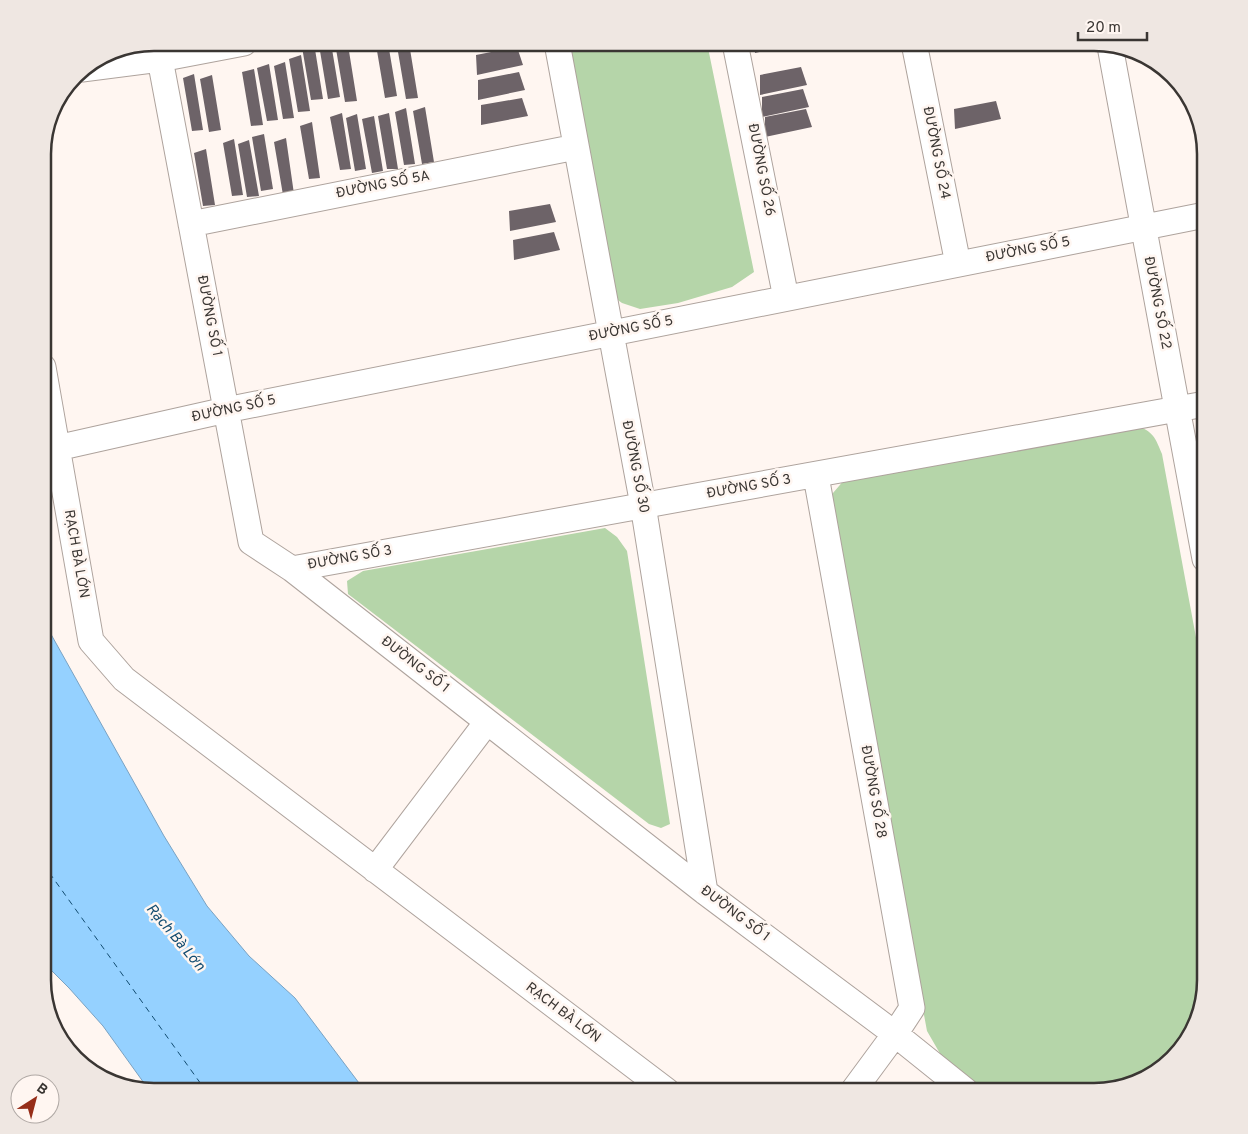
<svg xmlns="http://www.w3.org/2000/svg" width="1248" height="1134" font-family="Overpass,sans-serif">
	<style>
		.green { fill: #b5d5a9 }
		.water { fill: #95d1ff; stroke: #7aa2c2 }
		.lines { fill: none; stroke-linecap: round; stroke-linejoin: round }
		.ferry { stroke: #124c71; stroke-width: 1; stroke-dasharray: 6 5; stroke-linecap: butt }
		.building { fill: #6d6368 }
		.minor-casing { stroke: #aea39d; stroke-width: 27 }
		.minor { stroke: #fff; stroke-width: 25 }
		.labels { text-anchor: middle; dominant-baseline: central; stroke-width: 5; stroke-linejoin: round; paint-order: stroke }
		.street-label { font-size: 14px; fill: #3a3633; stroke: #fff6f1 }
		.water-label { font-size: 15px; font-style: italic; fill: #124c71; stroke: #fff6f1 }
		.rim { fill: none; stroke: #3a3633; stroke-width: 2.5 }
	</style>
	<rect width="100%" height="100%" fill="#fff6f1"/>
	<!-- green -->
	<path class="green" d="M567,43H707L754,272L732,287L678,303L640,309L622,303L611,295Z
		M1205,419V485L1197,442L1198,429Z
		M1132,424C1152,431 1154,434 1162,454L1205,686V987L1197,1023L1173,1059L1137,1083L1094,1091H985L942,1057L927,1031L830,507L833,493L845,479Z
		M605,528L617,537L627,551L670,824L661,828L649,824L348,594L347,581L363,571Z"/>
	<!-- water -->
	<path class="water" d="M43,620L164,836L207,906L249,956L295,998L365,1091L149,1090L103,1026L69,988L43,962Z"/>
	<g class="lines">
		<!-- ferry -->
		<path class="ferry" d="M43,864L206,1091"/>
	</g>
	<!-- building -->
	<path class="building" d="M314,43L323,99L311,100L302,47Z
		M331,43L340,97L328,99L319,45Z
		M383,43H388L397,96L385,98L376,45Z
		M409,43L418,98L406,99L397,46Z
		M468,43H491L468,48Z
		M754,43H801L755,53Z
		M348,45L357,101L345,102L336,49Z
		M517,47L523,65L477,75L476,55Z
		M301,55L310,111L298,112L289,59Z
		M285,62L294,118L283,119L274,66Z
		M269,64L278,120L267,121L257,68Z
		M801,67L807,85L760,95V75Z
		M254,69L263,125L251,126L242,72Z
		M519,72L525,90L478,100V80Z
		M194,74L203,130L192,131L183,78Z
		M212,75L221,130L209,132L200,79Z
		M803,89L809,107L762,117V97Z
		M522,98L528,116L481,125V105Z
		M996,101L1001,119L955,129L954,109Z
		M425,107L434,162L422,164L413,111Z
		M406,108L415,164L404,165L395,112Z
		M806,109L812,127L765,137V117Z
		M342,113L351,169L340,170L330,117Z
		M389,113L398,169H387L378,116Z
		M357,114L366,169L355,171L346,118Z
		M374,116L383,171L372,173L362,119Z
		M312,122L320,178L309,179L300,126Z
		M264,134L273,189L261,191L252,137Z
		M286,138L294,194L283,195L274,142Z
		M234,139L243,195L232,196L223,143Z
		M249,140L259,196L247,197L238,144Z
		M206,149L215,205L203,206L194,153Z
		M550,204L556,222L510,231L509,211Z
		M554,232L560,250L514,260L513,240Z"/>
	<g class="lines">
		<!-- minor casing -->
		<g class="minor-casing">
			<path id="minor" d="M557,43L643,505L705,892
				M735,43L786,298
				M914,43L958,264
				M1110,46L1205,559
				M160,59L251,542L292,569L705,892L895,1034L966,1091
				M82,69L160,59L244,43
				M191,224L576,147
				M43,367L91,641L124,679L667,1091
				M57,448L226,410L1205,215
				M816,476L912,1008L895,1034L853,1091
				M292,569L1205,404
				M375,870L487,722"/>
		</g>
		<!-- minor -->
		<use href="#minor" class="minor"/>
	</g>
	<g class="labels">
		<!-- street labels -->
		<g class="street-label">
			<text transform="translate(936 153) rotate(79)">ĐƯỜNG SỐ 24</text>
			<text transform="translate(761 170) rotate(79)">ĐƯỜNG SỐ 26</text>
			<text transform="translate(383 185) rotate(-11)">ĐƯỜNG SỐ 5A</text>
			<text transform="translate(1028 250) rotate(-11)">ĐƯỜNG SỐ 5</text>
			<text transform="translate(1157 303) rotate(79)">ĐƯỜNG SỐ 22</text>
			<text transform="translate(209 316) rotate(79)">ĐƯỜNG SỐ 1</text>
			<text transform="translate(631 329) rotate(-11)">ĐƯỜNG SỐ 5</text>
			<text transform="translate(234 409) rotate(-12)">ĐƯỜNG SỐ 5</text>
			<text transform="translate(635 467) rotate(79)">ĐƯỜNG SỐ 30</text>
			<text transform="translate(749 487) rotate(-10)">ĐƯỜNG SỐ 3</text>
			<text transform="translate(76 554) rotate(80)">RẠCH BÀ LỚN</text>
			<text transform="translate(350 558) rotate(-10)">ĐƯỜNG SỐ 3</text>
			<text transform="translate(415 665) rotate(38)">ĐƯỜNG SỐ 1</text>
			<text transform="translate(873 792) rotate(80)">ĐƯỜNG SỐ 28</text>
			<text transform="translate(735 914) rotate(37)">ĐƯỜNG SỐ 1</text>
			<text transform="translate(563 1013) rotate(37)">RẠCH BÀ LỚN</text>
		</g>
		<!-- water labels -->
		<g class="water-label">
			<text transform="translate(175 938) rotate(50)">Rạch Bà Lớn</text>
		</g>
	</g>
	<!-- crop -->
	<path d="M0 0H1248V1134H0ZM154 51H1094A103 103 0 0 1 1197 154V980A103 103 0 0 1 1094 1083H154A103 103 0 0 1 51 980V154A103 103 0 0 1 154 51Z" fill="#efe7e2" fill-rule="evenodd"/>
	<path class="rim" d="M154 51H1094A103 103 0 0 1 1197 154V980A103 103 0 0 1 1094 1083H154A103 103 0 0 1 51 980V154A103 103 0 0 1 154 51Z"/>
	<!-- north arrow -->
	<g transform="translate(35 1099) rotate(36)"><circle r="24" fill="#fff6f1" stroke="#b0a9a5"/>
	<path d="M0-4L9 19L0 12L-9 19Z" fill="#962d18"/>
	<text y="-8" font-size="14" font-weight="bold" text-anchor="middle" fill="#3a3633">B</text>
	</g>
	<!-- scale -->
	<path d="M1078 32v8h69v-8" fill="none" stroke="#3a3633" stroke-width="2.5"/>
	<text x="1086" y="32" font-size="15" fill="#3a3633" stroke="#fff6f1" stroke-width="4" paint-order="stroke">20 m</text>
</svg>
